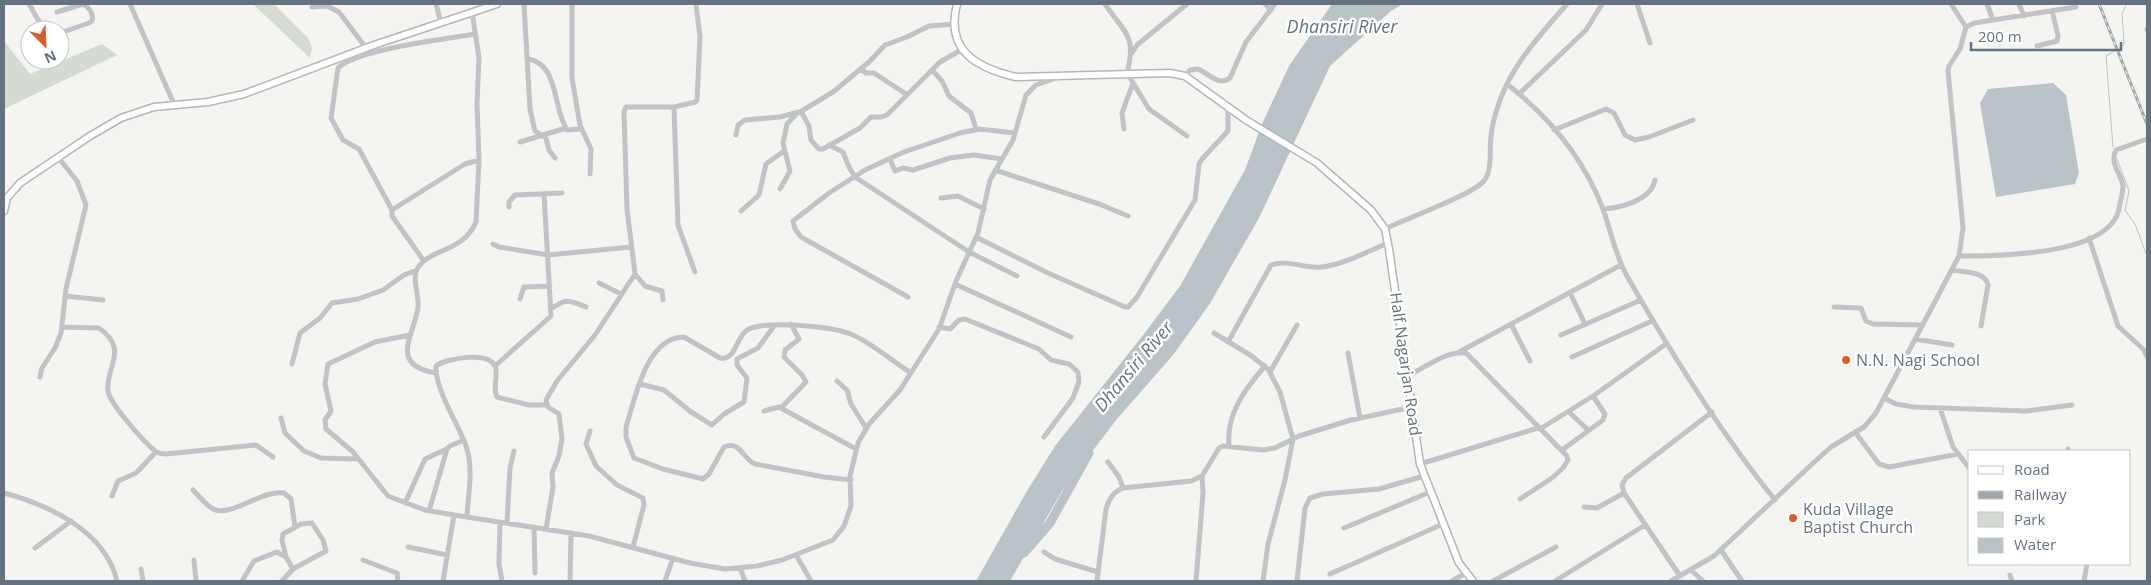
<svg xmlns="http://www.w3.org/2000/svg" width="2151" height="585" font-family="'Open Sans',sans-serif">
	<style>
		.green { fill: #d5dbd2 }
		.water { fill: #bac3c8 }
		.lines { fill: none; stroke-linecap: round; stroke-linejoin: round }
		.stream { stroke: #bac3c8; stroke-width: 1 }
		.river { stroke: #bac3c8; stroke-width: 9 }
		.major-casing { stroke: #b3b7ba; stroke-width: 9 }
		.minor { stroke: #c0c4c7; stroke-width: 5 }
		.major { stroke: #fff; stroke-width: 6 }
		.rail-casing { stroke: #a1a6ab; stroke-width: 3 }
		.rail { stroke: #fff; stroke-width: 1; stroke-dasharray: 4; stroke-linecap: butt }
		.poi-dot { fill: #da5d2c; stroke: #fff; stroke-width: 2 }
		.labels { text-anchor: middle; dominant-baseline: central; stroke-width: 5; stroke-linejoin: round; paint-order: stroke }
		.poi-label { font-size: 16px; fill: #657380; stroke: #fff; text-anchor: start }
		.street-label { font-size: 16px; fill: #657380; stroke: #fff }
		.water-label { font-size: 18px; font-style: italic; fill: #61747e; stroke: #fff }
	</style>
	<rect width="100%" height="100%" fill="#f4f5f1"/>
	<!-- green -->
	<path class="green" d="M253,4H274L308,38L312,47L310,58Z
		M4,41L30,74L102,44L117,55L4,109Z"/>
	<!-- water -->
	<path class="water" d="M1332,4H1403L1391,11L1330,66L1259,218L1209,305L1173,355L1117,419L1062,491L1010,581H976L1027,491L1055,446L1144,334L1180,286L1245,170L1262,124L1289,66Z
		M2053,83L2066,95L2079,173L2075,184L1996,197L1980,103L1988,89Z"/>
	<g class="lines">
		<!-- stream -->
		<path class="stream" d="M2113,147L2106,56L2124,45L2122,13L2127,4
			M2117,159L2129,191L2125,210L2135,224L2147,256"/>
		<!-- river -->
		<path class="river" d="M1024,553L1050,523L1089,453"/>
		<!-- major casing -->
		<g class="major-casing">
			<path id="major" d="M957,4C945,51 977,68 1016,77L1170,73L1185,76L1246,120L1317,163L1371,210L1385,229L1389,249L1420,464L1459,563L1473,581
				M4,211L7,198L20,183L90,136L121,118L154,107L208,102L244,94L374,45L497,4"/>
		</g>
		<!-- minor -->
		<path class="minor" d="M29,4L44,30
			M130,4L174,104
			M436,4L441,23
			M524,4L530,109L535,131L546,138L549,150L555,158
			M572,4V78L580,125L591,149L590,174
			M1105,4C1125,34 1137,35 1127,73L1149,109L1187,136
			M1265,4L1271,10
			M1637,4L1650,43
			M1951,4L1966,27
			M1987,4L1993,20
			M2019,4L2024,16
			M312,7L327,6L339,12L366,48
			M57,12L83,4C89,7 94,14 92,21L89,23L60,33
			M2147,30V29
			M2037,46L2057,41L2058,35L2052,11
			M1132,53L1137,45L1187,4
			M527,59C559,62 553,110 567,130L581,129
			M861,69L866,73H874L906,94
			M932,70L942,81L949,96L971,113L976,129
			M1185,76L1190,70L1198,69C1208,73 1219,87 1230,78L1246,42L1275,4
			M1507,84C1549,117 1584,159 1603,209C1611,231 1615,255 1627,276C1671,353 1719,431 1775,500
			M1519,94L1586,30L1602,4
			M674,107L695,102L697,100L700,37L696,4
			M800,112L833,92L869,62L885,45L907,37L929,26L955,24
			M1124,129L1122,113L1133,83
			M1554,130L1606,109L1614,113L1625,135L1635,140L1649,137L1693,120
			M736,135L738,125L745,120L780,117L795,113
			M520,142L566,128
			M829,145L843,152L849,167L855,177L969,252L1017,276
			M890,159L895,171L903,168L913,170L950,158L974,155L1002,159
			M995,170L1099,204L1128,216
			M780,189L790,171L783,143L787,124L798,112L802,113L809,126L811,140L819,149H823L860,128L871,117H881L887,115L940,62L963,49
			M941,198L958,196L984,209
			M509,207V202L515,195L562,193
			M1603,209C1621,208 1651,200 1655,180
			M392,210L359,149L343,140L331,118L338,68C357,49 446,39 475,34
			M741,211L759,195L766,164L784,151
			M1385,229C1405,219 1472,195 1484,181C1493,169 1489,150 1491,137C1492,124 1496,111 1500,100C1514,62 1542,33 1567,4
			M976,237L1048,273L1125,307H1128L1137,297L1195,200L1199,164L1202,159L1228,131V107
			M2089,238L2118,326L2144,350L2147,357
			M493,244L499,247L548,255L631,247
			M1959,256C1997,256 2109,256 2119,209C2120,202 2123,193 2123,186C2121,173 2109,163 2116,150L2147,139
			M424,261L392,216V210L465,164L479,160
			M1952,270C1964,272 1985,271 1988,285L1981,326
			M599,283L621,294
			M955,284L1071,337
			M1570,293L1585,324
			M65,296L103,300
			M908,297L801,237L795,229L793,221L829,193L865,170L904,152L960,133L979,129L1015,133
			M520,299L524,287L550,286
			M663,300L662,291L645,286L635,274L627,209L624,112L626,107H674L678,225L695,272
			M1834,307L1861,308L1866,321L1873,324L1923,325
			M551,309C566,298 569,300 586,307
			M1511,324L1530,361
			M62,327L99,328C130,350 105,367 108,391C110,404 144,442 155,451C159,454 162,454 166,454L256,445L273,457
			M939,327L950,329L959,320L965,319L1039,349L1051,360L1069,364L1078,372L1079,382L1073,398L1044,437
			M1214,333L1250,355L1268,369L1280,392L1293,439L1285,480L1268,544L1263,581
			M410,335L375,342L328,364L325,384L331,411L325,420L326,429L353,452L388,496L425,510L454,515
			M1561,335L1641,300
			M1915,339L1952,345
			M1228,342L1271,265C1288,259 1305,269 1322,267C1344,264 1367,252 1388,243
			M1459,352L1621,265
			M1348,353L1360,418
			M1572,357L1652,321
			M292,364L300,333L320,318L332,303L358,299L383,290L404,275L417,270
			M495,366L551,316L544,194
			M1270,372L1297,325
			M436,373C389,365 413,337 418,308C420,295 410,277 419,266C433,248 463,252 476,222L479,160L477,104L479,58L472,12
			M1408,376C1424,368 1447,350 1466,353L1567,456L1568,460L1563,468L1552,478L1520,499
			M40,377L42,368L55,348L61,333L66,289L86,205L77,181L58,157
			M837,381L847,390L851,404L866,428
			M640,384L664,390L691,412L712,425L724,414L744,402L747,378L737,365V359L758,348L774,326
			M1884,398L1896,404L1914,407L2026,411L2072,405
			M781,408L806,382L802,375L784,357L785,350L799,339L791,324
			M1940,408L1953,447L1970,469
			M764,411L779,407L856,449
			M1569,412L1588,430
			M281,418L285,433L304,451L321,458L356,459
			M1540,429L1593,396L1666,344
			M590,431L586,444L596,466L617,485L643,498L644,505L633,547
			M1855,432L1879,464L1889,467L1958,454
			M1229,446C1226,414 1245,389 1265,366
			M2068,449L2069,451
			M1562,450L1603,420L1605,414L1593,396
			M1108,462L1119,477L1123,488
			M1420,464L1538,428
			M851,480L824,477L755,464C743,460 741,440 724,447L709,474L703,479L663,469L634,458L626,437V427C635,399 646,337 684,337L720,358C736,361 736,337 747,330C764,320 835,326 853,335C873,344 892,361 911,373
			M193,490C199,496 206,505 213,509C230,518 263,489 284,493L291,499L295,527
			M4,493C49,505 105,531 117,581
			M112,496L118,481L136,473L156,452
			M405,503L425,459L447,449
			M1584,507L1597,508L1624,493
			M429,511L447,449L450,446L464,440
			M467,517C468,494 474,468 466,446C458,423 435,390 436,366C447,358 488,351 495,366C499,375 492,387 497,397L529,405H546
			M500,522L499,564L502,581
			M507,523L510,468L514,451
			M534,527L535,573
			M1344,528L1430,492
			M546,529L553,487L552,473L559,456L562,439L559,414L548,407L546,400L557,381L595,335L635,274
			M408,547L447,555
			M35,548L71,521
			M1721,550L1742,581
			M1044,552L1055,559L1098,572
			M796,555L811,581
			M286,557L282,540L283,534L301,524L312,523L323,540L326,551L293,569
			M194,560L196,581
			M363,560L397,573L398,581
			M740,568L745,581
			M141,569L143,581
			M1692,571L1703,581
			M1330,574L1443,524
			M2010,575L2012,581
			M1680,576L1624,493L1622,485L1626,478L1712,412
			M242,581L254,561L277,552L286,557L293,569L282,581
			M443,581L454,515L589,536L690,563L725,569L757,566L782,560L833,540L844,526L851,506L850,476L858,443L869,424L900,390L939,329L956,281L978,233L990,180L1013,140L1026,95L1036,85L1059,77
			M570,581L571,533
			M665,581L673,558
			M1097,581L1106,509C1109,499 1113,492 1123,488L1191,481L1202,476L1219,448L1223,446L1263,450L1275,448L1299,436L1351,420L1412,407
			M1196,581L1203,493L1202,476
			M1297,581L1305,508L1310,498L1323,494L1379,489L1424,476
			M1452,581L1466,573
			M1493,581L1556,547
			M1555,581L1645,525
			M1671,581L1714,556L1811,465L1831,447L1864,427L1876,413L1959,256L1963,228L1948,71L1949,66L1960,49L1966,27L1974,23L2076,7
			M2084,581L2087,564"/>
		<!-- major -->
		<use href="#major" class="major"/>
		<!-- rail casing -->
		<g class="rail-casing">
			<path id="rail" d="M2099,4L2147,124"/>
		</g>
		<!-- rail -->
		<use href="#rail" class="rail"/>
	</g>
	<!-- markers -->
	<g class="poi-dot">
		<circle cx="1846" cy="360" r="5"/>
		<circle cx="1793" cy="518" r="5"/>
	</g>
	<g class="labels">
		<!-- poi labels -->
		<g class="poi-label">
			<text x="1856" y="360">N.N. Nagi School</text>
			<text x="1803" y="509">Kuda Village<tspan x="1803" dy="18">Baptist Church</tspan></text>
		</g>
		<!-- street labels -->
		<g class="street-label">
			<text transform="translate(1406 364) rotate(82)">Half Nagarjan Road</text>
		</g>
		<!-- water labels -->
		<g class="water-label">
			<text x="1342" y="26">Dhansiri River</text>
			<text transform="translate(1133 366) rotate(-50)">Dhansiri River</text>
		</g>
	</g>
	<!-- border -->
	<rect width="2151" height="585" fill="none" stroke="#657380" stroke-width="10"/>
	<!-- legend -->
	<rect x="1968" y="450" width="162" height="115" fill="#ffffff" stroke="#c1c7cc"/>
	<rect x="1978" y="466" width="25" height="8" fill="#ffffff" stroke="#c1c7cc"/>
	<text x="2014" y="475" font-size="15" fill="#657380">Road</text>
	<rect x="1978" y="491" width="25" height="8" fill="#a1a6ab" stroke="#c1c7cc"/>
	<text x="2014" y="500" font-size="15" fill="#657380">Railway</text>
	<rect x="1978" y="512" width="25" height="15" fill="#d5dbd2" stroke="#c1c7cc"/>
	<text x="2014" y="525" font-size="15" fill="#657380">Park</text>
	<rect x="1978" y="538" width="25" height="15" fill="#bac3c8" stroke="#c1c7cc"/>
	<text x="2014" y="550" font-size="15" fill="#657380">Water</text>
	<!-- north arrow -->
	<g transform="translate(45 45) rotate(156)"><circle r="24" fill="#ffffff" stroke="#c1c7cc"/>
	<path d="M0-4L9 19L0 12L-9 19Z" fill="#da5d2c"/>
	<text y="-8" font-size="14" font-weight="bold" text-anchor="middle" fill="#657380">N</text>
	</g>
	<!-- scale -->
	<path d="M1971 42v8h150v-8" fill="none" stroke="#657380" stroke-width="2.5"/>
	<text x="1978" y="42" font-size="15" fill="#657380" stroke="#ffffff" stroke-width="4" paint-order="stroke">200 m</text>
</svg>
